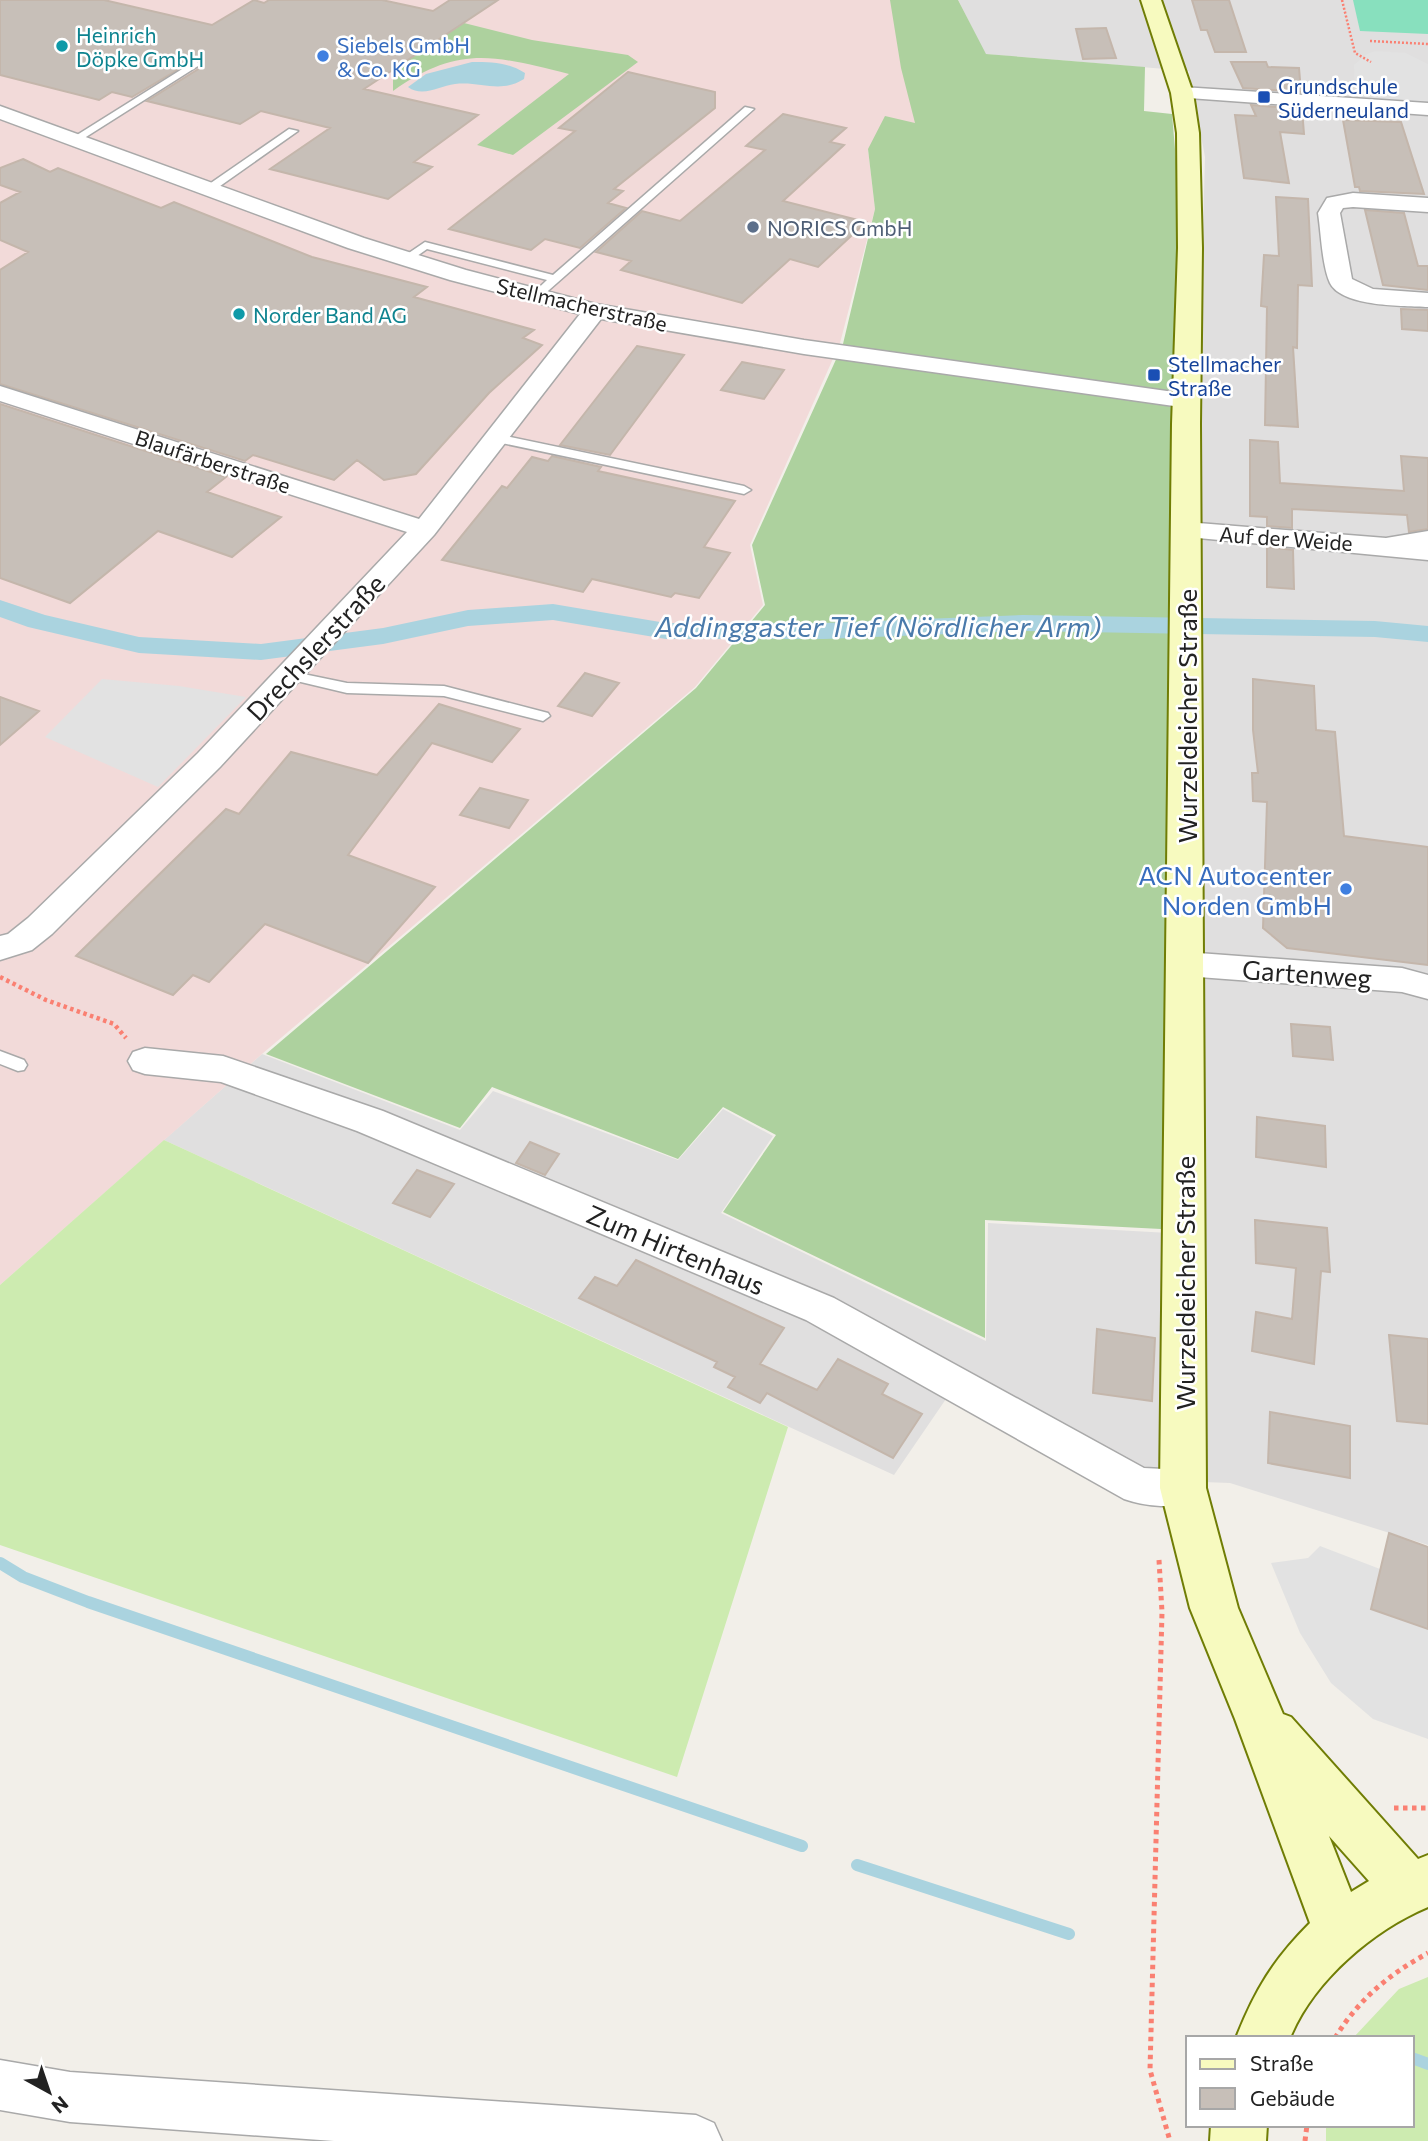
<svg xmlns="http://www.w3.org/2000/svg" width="1428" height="2141" font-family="Commissioner,sans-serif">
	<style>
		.residential { fill: #e0dfdf }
		.commercial { fill: #f2dad9 }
		.grass { fill: #cdebb0 }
		.forest { fill: #add19e }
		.pitch { fill: #88e0be }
		.parking { fill: #e2e2e2 }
		.water { fill: #aad3df }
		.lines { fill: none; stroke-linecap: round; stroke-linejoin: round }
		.stream { stroke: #aad3df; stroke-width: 12 }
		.canal { fill: #aad3df; fill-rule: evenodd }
		.building { fill: #c7bfb8; stroke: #c4b6ab; stroke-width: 2 }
		.service-casing { stroke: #a9a9a9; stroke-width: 3 }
		.minor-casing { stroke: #a9a9a9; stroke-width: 3 }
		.secondary-casing { stroke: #707d05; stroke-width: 4 }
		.path-far2 { stroke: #fa8072; stroke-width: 2.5; stroke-dasharray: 2 2; stroke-linecap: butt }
		.path-far1 { stroke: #fa8072; stroke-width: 4.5; stroke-dasharray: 3.5 3.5; stroke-linecap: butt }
		.path { stroke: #fa8072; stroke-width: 5; stroke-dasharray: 4.5 4.5; stroke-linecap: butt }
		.service { fill: #fff; fill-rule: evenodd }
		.minor { fill: #fff; fill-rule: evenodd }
		.secondary { fill: #f7fabf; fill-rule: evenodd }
		.culture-dot { fill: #0f9aa8; stroke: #fff; stroke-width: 2.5 }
		.shop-dot { fill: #3f7fe0; stroke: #fff; stroke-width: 2.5 }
		.transit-dot { fill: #1a4fb4; stroke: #fff; stroke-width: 2.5 }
		.service-dot { fill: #5c6f8a; stroke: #fff; stroke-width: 2.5 }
		.labels { text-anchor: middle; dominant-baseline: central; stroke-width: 5; stroke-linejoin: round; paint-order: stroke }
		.far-culture-label { font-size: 21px; fill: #0d838f; stroke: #fff; text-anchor: start }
		.far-shop-label { font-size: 21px; fill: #366cbe; stroke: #fff; text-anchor: start }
		.far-transit-label { font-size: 21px; fill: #164399; stroke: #fff; text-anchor: start }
		.far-service-label { font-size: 21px; fill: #4e5e75; stroke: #fff; text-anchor: start }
		.far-street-label { font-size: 21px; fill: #222; stroke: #fff }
		.street-label { font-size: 26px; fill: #222; stroke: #fff }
		.shop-label { font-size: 26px; fill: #366cbe; stroke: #fff; text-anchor: end }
		.water-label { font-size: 28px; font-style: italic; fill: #4a7aab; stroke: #fff }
	</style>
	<rect width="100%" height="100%" fill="#f2efe9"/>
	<!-- residential -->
	<path class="residential" d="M958,0H1428V1545L1230,1483L1149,1480L961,1377L894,1475L164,1140L262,1054L460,1130L493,1091L678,1160L723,1109L773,1136L721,1213L986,1341L988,1223L1205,1235L1201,298L1205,157L1189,71L985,54Z"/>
	<!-- commercial -->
	<path class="commercial" d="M0,0H958L985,54L916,123L868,149L875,209L840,343L750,545L763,605L695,687L262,1054L0,1285Z"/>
	<!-- grass -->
	<path class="grass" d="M164,1140L788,1427L677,1777L0,1545V1285Z
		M1428,1977V2141H1326V2125H1412V2038H1353L1399,1989Z"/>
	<!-- forest -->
	<path class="forest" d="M890,0H958L986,54L1145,67L1144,111L1172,114L1179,196L1172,457L1176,648L1161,1229L985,1220V1338L723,1212L776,1135L723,1107L678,1159L492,1087L460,1128L266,1054L696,688L765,605L752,545L843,344L875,209L868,149L885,116L915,123L901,68Z
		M464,23L532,40L628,55L638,62L513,155L477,145L569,74C496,56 459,44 393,91V70Z"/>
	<!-- pitch -->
	<path class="pitch" d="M1353,0H1428V34L1360,31Z"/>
	<!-- parking -->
	<path class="parking" d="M1375,51L1406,53L1428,64V104L1355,99L1354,65L1367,54Z
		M102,679L179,686L246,697L158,787L45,737Z
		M1320,1546L1380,1569L1372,1609L1428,1629V1739L1373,1719L1331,1683L1300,1633L1271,1563L1308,1558Z"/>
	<!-- water -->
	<path class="water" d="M472,62C492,62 507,62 525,73L524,79C500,94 481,81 455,84C439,86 423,98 408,87L426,74Z"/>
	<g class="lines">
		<!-- stream -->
		<path class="stream" d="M0,1563L23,1577L88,1602L802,1846
			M857,1865L1069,1934
			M1412,2058L1428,2064"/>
		<!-- canal -->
		<path class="canal" d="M0,600L45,615L139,637L261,644L383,628L468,610L553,604L666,623H824L1023,615L1375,621L1428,626V642L1375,637L1023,631L824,639H666L553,620L468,626L383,644L261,660L139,653L28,627L0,617Z"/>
	</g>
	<!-- building -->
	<path class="building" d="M0,0H104L212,25L254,0L264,3L269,0H382L433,11L450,0H498L364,89L478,115L414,162L432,167L388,199L270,169L330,128L261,111L240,124L147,101L200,68L203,64L196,59L132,97L112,92L99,100L0,75Z
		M1192,0H1229L1246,52H1215L1207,30H1201Z
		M1106,28L1116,58L1083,59L1076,29Z
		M1231,62H1266L1268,67L1299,68L1301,92L1243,88Z
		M628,72L715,92V108L614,189L623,191L608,203L626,208L580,248L545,239L531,250L449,229L575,131L559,128Z
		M1251,105L1302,109L1304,134L1280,132L1289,183L1244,178L1235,115L1256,116Z
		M783,114L846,128L830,142L844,145L783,201L866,222L818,267L790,259L742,303L621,270L631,261L596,252L642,211L680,221L765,150L746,146Z
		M1343,120L1401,122L1424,194L1360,191L1359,187H1355Z
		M23,159L50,172L58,168L161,208L174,202L312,257L427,287L414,297L534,330L523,338L542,345L489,393L416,474L384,480L357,460L334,480L253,455L245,461L0,384V270L28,252L0,240V203L20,192L0,185V168Z
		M1276,197L1308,199L1312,286L1298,285L1297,348L1293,347L1298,427L1265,425L1267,307L1261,306L1264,255L1279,256Z
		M1365,210L1404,213L1418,266H1428V290L1383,285Z
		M1401,309L1428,310V331L1402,329Z
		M637,346L684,355L610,455L560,445Z
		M742,362L784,370L764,399L721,390Z
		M0,404L226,477L207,492L281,517L232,557L158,531L70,603L0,578Z
		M1250,440L1278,442L1280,483L1404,491L1401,456L1428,458V529L1409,532L1407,515L1292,509V528L1267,526V517L1250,516Z
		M552,456L601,467L598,471L735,501L704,547L730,553L699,598L675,593L671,597L592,579L583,592L442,560L502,486L507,488L532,457L548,461Z
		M1267,547L1293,550L1294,589L1267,587Z
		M585,673L619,683L592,716L558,706Z
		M1253,679L1314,686L1316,730L1335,732L1344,836L1428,847V965L1287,948L1263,928L1267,802L1253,801L1252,773H1258L1253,730Z
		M0,697L39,711L0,745Z
		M439,704L520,729L492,762L432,743L348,855L435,887L368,963L265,924L209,982L193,975L173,995L76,956L226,809L239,814L291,752L377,775Z
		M480,788L528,800L509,828L460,815Z
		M1291,1024L1330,1027L1333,1060L1293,1056Z
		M1257,1117L1325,1126L1326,1167L1256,1157Z
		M530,1142L559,1154L545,1175L516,1163Z
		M417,1170L454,1184L430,1217L393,1203Z
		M1255,1220L1327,1228L1330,1272L1321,1271L1314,1364L1252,1351L1256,1312L1292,1319L1296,1268L1256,1263Z
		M636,1260L784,1328L760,1364L817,1390L838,1359L888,1384L882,1394L922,1414L893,1458L767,1393L760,1403L728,1387L735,1377L714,1367L717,1362L579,1298L595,1277L617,1286Z
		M1097,1329L1155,1338L1152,1401L1093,1393Z
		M1389,1335L1428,1339V1424L1397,1421Z
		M1270,1412L1350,1426V1478L1268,1463Z
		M1389,1533L1428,1547V1629L1371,1609Z"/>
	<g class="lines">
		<!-- service casing -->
		<g class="service-casing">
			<path id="service" d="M195,61L200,64L198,66L78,142L69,140Z
				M745,107L754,109L540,298L530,296L547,280L427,249L410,261L400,259L425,242L553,275Z
				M289,129L298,131L213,191H205V187Z
				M496,434L744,486L751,490L744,494L492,441V435Z
				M289,671L347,683L444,686L548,713L550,716L543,721L444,696L347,693L284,678L282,675Z
				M0,1051L24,1060L27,1065L24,1070L18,1071L0,1064Z"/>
		</g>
		<!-- minor casing -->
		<g class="minor-casing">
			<path id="minor" d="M1182,87L1428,103V115L1175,97L1172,93L1175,89Z
				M0,106L364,238L466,270L596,304L804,340L1188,394L1197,396L1200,401L1197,406L1188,408L804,354L601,319L434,535L220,767L52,934L32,950L0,960V936L8,934L28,918L198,753L407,532L0,401V386L419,519L580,314L450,280L348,248L0,119Z
				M1353,193L1428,198V212L1353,207L1343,208L1340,213L1352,279L1373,289L1428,293V307C1405,306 1342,307 1330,283C1322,266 1321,232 1318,213L1327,198Z
				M1186,522L1386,538L1428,531V560L1177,536L1173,530L1177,524Z
				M1185,952L1402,968L1428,975V999L1402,992L1185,976L1173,972L1168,964L1173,956Z
				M145,1048L223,1056L383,1111L834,1298L1144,1468L1183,1470L1198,1475L1204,1488L1198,1501C1175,1509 1147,1507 1124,1499L806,1320L357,1131L221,1082L145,1074L133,1070L128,1061L133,1052Z
				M0,2060L70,2072L696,2115L714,2123L722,2141H334L70,2122L0,2110Z"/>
		</g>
		<!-- secondary casing -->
		<g class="secondary-casing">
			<path id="secondary" d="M1141,0H1161L1193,93L1199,133L1202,248L1200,424L1206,1488L1238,1608L1283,1714L1291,1717L1418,1859L1428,1855V1907C1373,1930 1313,1981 1290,2038H1236C1255,1990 1273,1960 1310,1923L1235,1719L1190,1608L1160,1488L1172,424L1178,248L1177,133L1171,93ZM1329,1836L1369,1881L1351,1892Z
				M1211,2125H1267L1266,2141H1210Z"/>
		</g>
		<!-- path-far2 -->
		<path class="path-far2" d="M1342,0L1355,53L1371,62
			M1370,41L1428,44"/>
		<!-- path-far1 -->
		<path class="path-far1" d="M0,977L46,1000L114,1024L126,1038"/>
		<!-- path -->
		<path class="path" d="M1159,1560L1162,1612L1150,2070L1170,2141
			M1394,1808H1428
			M1335,2038C1359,1999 1388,1975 1428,1953
			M1305,2141L1307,2125"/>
		<!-- service -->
		<use href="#service" class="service"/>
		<!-- minor -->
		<use href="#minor" class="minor"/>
		<!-- secondary -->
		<use href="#secondary" class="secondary"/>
	</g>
	<!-- markers -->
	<g class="culture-dot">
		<circle cx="62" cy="46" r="7"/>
		<circle cx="239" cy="314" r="7"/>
	</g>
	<g class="shop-dot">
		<circle cx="323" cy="56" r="7"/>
		<circle cx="1346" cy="889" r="7"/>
	</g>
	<g class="transit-dot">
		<rect x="1257" y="90" width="14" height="14" rx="3.5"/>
		<rect x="1147" y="368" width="14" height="14" rx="3.5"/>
	</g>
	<circle class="service-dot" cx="753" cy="227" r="7"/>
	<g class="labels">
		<!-- far-culture labels -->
		<g class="far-culture-label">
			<text x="76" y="34">Heinrich<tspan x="76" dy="24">Döpke GmbH</tspan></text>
			<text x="253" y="314">Norder Band AG</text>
		</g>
		<!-- far-shop labels -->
		<g class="far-shop-label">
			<text x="337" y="44">Siebels GmbH<tspan x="337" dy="24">&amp; Co. KG</tspan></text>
		</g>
		<!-- far-transit labels -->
		<g class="far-transit-label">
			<text x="1278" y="85">Grundschule<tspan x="1278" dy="24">Süderneuland</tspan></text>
			<text x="1168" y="363">Stellmacher<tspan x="1168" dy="24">Straße</tspan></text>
		</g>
		<!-- far-service labels -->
		<g class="far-service-label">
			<text x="767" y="227">NORICS GmbH</text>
		</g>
		<!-- far-street labels -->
		<g class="far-street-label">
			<text transform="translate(582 304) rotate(13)">Stellmacherstraße</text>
			<text transform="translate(213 461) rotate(18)">Blaufärberstraße</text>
			<text transform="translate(1286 538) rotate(4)">Auf der Weide</text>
		</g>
		<!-- street labels -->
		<g class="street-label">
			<text transform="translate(315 647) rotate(-47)">Drechslerstraße</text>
			<text transform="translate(1186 716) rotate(-90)">Wurzeldeicher Straße</text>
			<text transform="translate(1307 973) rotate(4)">Gartenweg</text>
			<text transform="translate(676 1249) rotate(23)">Zum Hirtenhaus</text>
			<text transform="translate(1184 1283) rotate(-90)">Wurzeldeicher Straße</text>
		</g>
		<!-- shop labels -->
		<g class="shop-label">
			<text x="1332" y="874">ACN Autocenter<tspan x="1332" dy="30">Norden GmbH</tspan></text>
		</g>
		<!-- water labels -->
		<g class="water-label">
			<text x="878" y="626">Addinggaster Tief (Nördlicher Arm)</text>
		</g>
	</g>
	<!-- legend -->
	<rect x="1186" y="2036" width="228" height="91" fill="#ffffff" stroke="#a7a7a7" stroke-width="2"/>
	<rect x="1200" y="2059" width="35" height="10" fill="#f7fabf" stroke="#a7a7a7" stroke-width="2"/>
	<text x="1250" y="2071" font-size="21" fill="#222222">Straße</text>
	<rect x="1200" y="2088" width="35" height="21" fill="#c7bfb8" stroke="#a7a7a7" stroke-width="2"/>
	<text x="1250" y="2106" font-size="21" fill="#222222">Gebäude</text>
	<!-- north arrow -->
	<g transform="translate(49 2092) rotate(140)" stroke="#ffffff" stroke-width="5" paint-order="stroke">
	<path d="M0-5L12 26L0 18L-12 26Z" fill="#222222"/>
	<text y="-10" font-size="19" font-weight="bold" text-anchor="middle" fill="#222222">N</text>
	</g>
</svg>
